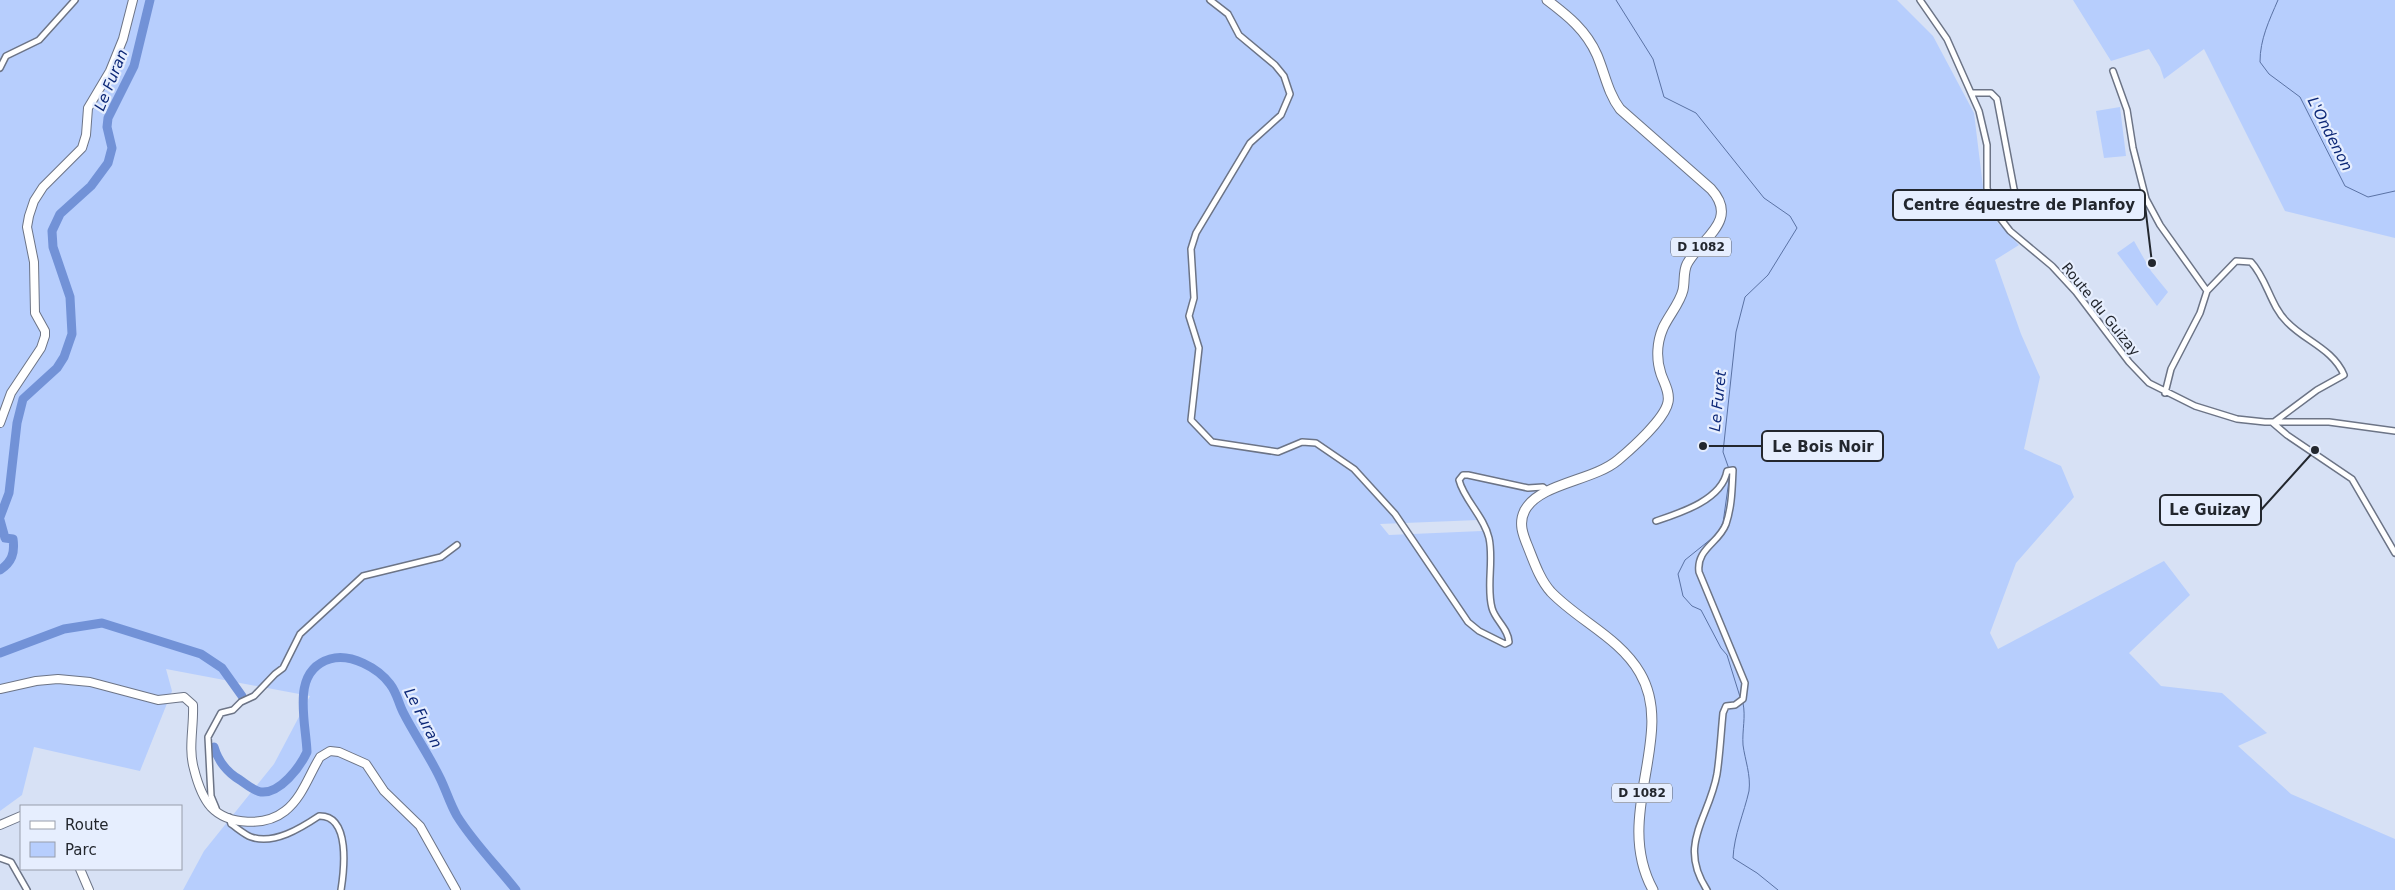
<svg xmlns="http://www.w3.org/2000/svg" width="2395" height="890" font-family="'DejaVu Sans',sans-serif">
	<style>
		.green { fill: #b7cefd; fill-rule: evenodd }
		.lines { fill: none; stroke-linecap: round; stroke-linejoin: round }
		.stream { stroke: #5a72a4; stroke-width: 1 }
		.river { stroke: #7292d7; stroke-width: 9 }
		.street-casing { stroke: #6c7486; stroke-width: 8 }
		.secondary-casing { stroke: #6c7486; stroke-width: 10 }
		.primary-casing { stroke: #6c7486; stroke-width: 11 }
		.street { stroke: #fff; stroke-width: 5 }
		.secondary { stroke: #fff; stroke-width: 8 }
		.primary { stroke: #fff; stroke-width: 9 }
		.labels { text-anchor: middle; dominant-baseline: central; stroke-width: 4.5; stroke-linejoin: round; paint-order: stroke }
		.shield { fill: #e6eefe; stroke: #5e636c; stroke-width: 1 }
		.shield-label { font-size: 12px; font-weight: bold; fill: #23272e }
		.street-label { font-size: 14px; fill: #23272e; stroke: #e6eefe }
		.water-label { font-size: 15px; font-style: italic; fill: #0d2877; stroke: #e6eefe }
		.leader { fill: none; stroke: #23272e; stroke-width: 2 }
		.callout-dot { fill: #23272e; stroke: #e6eefe; stroke-width: 2 }
		.callout { fill: #e6eefe; stroke: #23272e; stroke-width: 2 }
		.callout-label { font-size: 15px; text-anchor: middle; font-weight: bold; fill: #23272e }
	</style>
	<rect width="100%" height="100%" fill="#d7e1f5"/>
	<!-- green -->
	<path class="green" d="M0,0H1897L1933,36L1974,113L1984,195L1997,222L2019,245L1995,260L2021,334L2040,377L2024,449L2061,466L2074,497L2016,563L1990,633L1998,649L2164,561L2190,595L2129,653L2161,686L2222,693L2267,733L2238,746L2291,794L2395,839V890H183L204,851L274,764L310,696L166,669L172,691L140,771L34,747L22,795L0,811ZM1478,520L1482,531L1389,535L1380,524Z
		M2073,0H2395V238L2285,211L2204,49L2164,79L2160,67L2149,49L2111,61Z
		M2120,107L2126,156L2104,158L2096,111Z
		M2134,241L2151,271L2168,292L2157,306L2117,253Z"/>
	<g class="lines">
		<!-- stream -->
		<path class="stream" d="M1616,0L1653,59L1664,97L1696,113L1764,198L1790,216L1797,228L1768,275L1745,297L1736,332L1723,452L1729,469
			M2278,0C2269,21 2260,39 2260,62L2269,74L2300,97L2345,186L2368,197L2395,191
			M1718,532L1723,523L1730,473
			M1716,535L1685,560L1678,574L1683,596L1692,606L1701,610L1721,648L1727,655L1741,700
			M1743,703C1746,717 1742,730 1743,745C1745,760 1751,775 1749,791C1744,813 1734,835 1733,858L1757,873L1778,890"/>
		<!-- river -->
		<path class="river" d="M0,517L9,493L17,423L23,399L57,368L64,357L72,334L70,297L53,247L52,231L60,214L91,186L108,163L112,148L107,127L108,118L134,66L150,0
			M0,520L5,538L13,539C15,553 12,562 0,570
			M0,653L64,629L102,623L201,654L222,668L242,696
			M214,747C218,761 228,773 240,780C246,784 254,791 261,792C280,794 300,767 307,752C306,721 290,671 330,659C351,653 378,668 390,684C397,693 398,702 403,712C414,734 429,755 440,778C446,790 450,804 457,816C473,842 497,866 516,890"/>
		<!-- street casing -->
		<g class="street-casing">
			<path id="street" d="M1210,0L1228,14L1239,35L1275,65L1284,76L1290,94L1281,115L1250,143L1196,233L1191,249L1194,298L1189,316L1199,348L1191,420L1212,442L1278,452L1302,442L1316,443L1354,469L1395,514L1468,622L1479,631L1505,644L1509,642C1508,628 1495,620 1492,608C1486,586 1494,561 1489,538C1484,516 1464,500 1459,480L1463,475H1468L1528,488L1543,487L1548,491
				M1920,0L1947,39L1979,111L1987,145V188L1993,209L2010,231L2052,266L2076,292L2129,362L2149,383L2195,406L2237,419L2265,422H2329L2395,431
				M0,68L6,56L39,40L75,0
				M2113,71L2127,110L2133,148L2146,199L2160,225L2207,291
				M1973,93H1991L1997,99L2014,189L2020,204L2027,202
				M2165,393L2171,369L2200,313L2207,291L2236,261L2251,262C2267,279 2270,305 2287,322C2305,341 2333,349 2344,375L2317,390L2274,422
				M2273,423L2287,435L2352,479L2395,553
				M1656,521C1680,513 1722,500 1727,471L1733,470C1732,489 1732,506 1726,524C1719,543 1696,549 1699,572L1745,683L1743,699L1735,705L1726,706L1723,713C1721,733 1720,754 1717,774C1709,819 1677,844 1707,890
				M216,808L211,796L208,737L221,713L233,710L241,702L254,696L275,674L283,668L300,634L363,576L441,557L457,545
				M229,817L231,824C237,828 245,835 251,837C274,845 301,828 319,816C351,815 344,871 341,890
				M0,858L11,862L27,890"/>
		</g>
		<!-- secondary casing -->
		<g class="secondary-casing">
			<path id="secondary" d="M0,423L11,393L41,348L45,336V331L35,313L34,262L27,227L29,216L34,201L43,187L82,148L86,135L88,108L110,71L123,39L133,0
				M0,689L36,681L58,679L90,682L158,700L184,697L193,705C194,727 188,748 194,769C197,781 203,798 211,807C229,826 266,826 285,811C302,798 309,775 320,757L330,751L339,752L366,764L384,791L420,826L456,890
				M0,825L21,816
				M80,869L89,890"/>
		</g>
		<!-- primary casing -->
		<g class="primary-casing">
			<path id="primary" d="M1547,0C1568,16 1586,30 1597,55C1605,74 1608,93 1620,109L1711,189C1740,221 1701,238 1687,264C1683,272 1685,281 1683,290C1680,303 1669,315 1663,328C1657,342 1656,359 1661,374C1664,383 1670,392 1668,402C1665,419 1631,449 1618,460C1593,481 1540,483 1525,510C1518,523 1523,535 1528,547C1534,562 1540,580 1551,592C1579,621 1620,638 1640,673C1677,736 1612,815 1653,890"/>
		</g>
		<!-- street -->
		<use href="#street" class="street"/>
		<!-- secondary -->
		<use href="#secondary" class="secondary"/>
		<!-- primary -->
		<use href="#primary" class="primary"/>
	</g>
	<g class="labels">
		<!-- shield labels -->
		<g class="shield">
			<rect x="1671" y="237.5" width="60" height="19" rx="4"/>
			<rect x="1612" y="783.5" width="60" height="19" rx="4"/>
		</g>
		<g class="shield-label">
			<text x="1701" y="247">D 1082</text>
			<text x="1642" y="793">D 1082</text>
		</g>
		<!-- street labels -->
		<g class="street-label">
			<text transform="translate(2101 309) rotate(51)">Route du Guizay</text>
		</g>
		<!-- water labels -->
		<g class="water-label">
			<text transform="translate(111 80) rotate(-68)">Le Furan</text>
			<text transform="translate(2330 134) rotate(63)">L'Ondenon</text>
			<text transform="translate(1718 401) rotate(-84)">Le Furet</text>
			<text transform="translate(423 718) rotate(63)">Le Furan</text>
		</g>
	</g>
	<!-- callouts -->
	<path class="leader" d="M2152 263L2145 205M1703 446L1762 446M2315 450L2261 510"/>
	<g class="callout-dot">
		<circle cx="2152" cy="263" r="5"/>
		<circle cx="1703" cy="446" r="5"/>
		<circle cx="2315" cy="450" r="5"/>
	</g>
	<g class="callout">
		<rect x="1893" y="190" width="252" height="30" rx="5"/>
		<rect x="1762" y="431" width="121" height="30" rx="5"/>
		<rect x="2160" y="495" width="101" height="30" rx="5"/>
	</g>
	<g class="callout-label">
		<text x="2019" y="210">Centre équestre de Planfoy</text>
		<text x="1823" y="452">Le Bois Noir</text>
		<text x="2210" y="515">Le Guizay</text>
	</g>
	<!-- legend -->
	<rect x="20" y="805" width="162" height="65" fill="#e6eefe" stroke="#989eab"/>
	<rect x="30" y="821" width="25" height="8" fill="#ffffff" stroke="#989eab"/>
	<text x="65" y="830" font-size="15" fill="#23272e">Route</text>
	<rect x="30" y="842" width="25" height="15" fill="#b7cefd" stroke="#989eab"/>
	<text x="65" y="855" font-size="15" fill="#23272e">Parc</text>
</svg>
